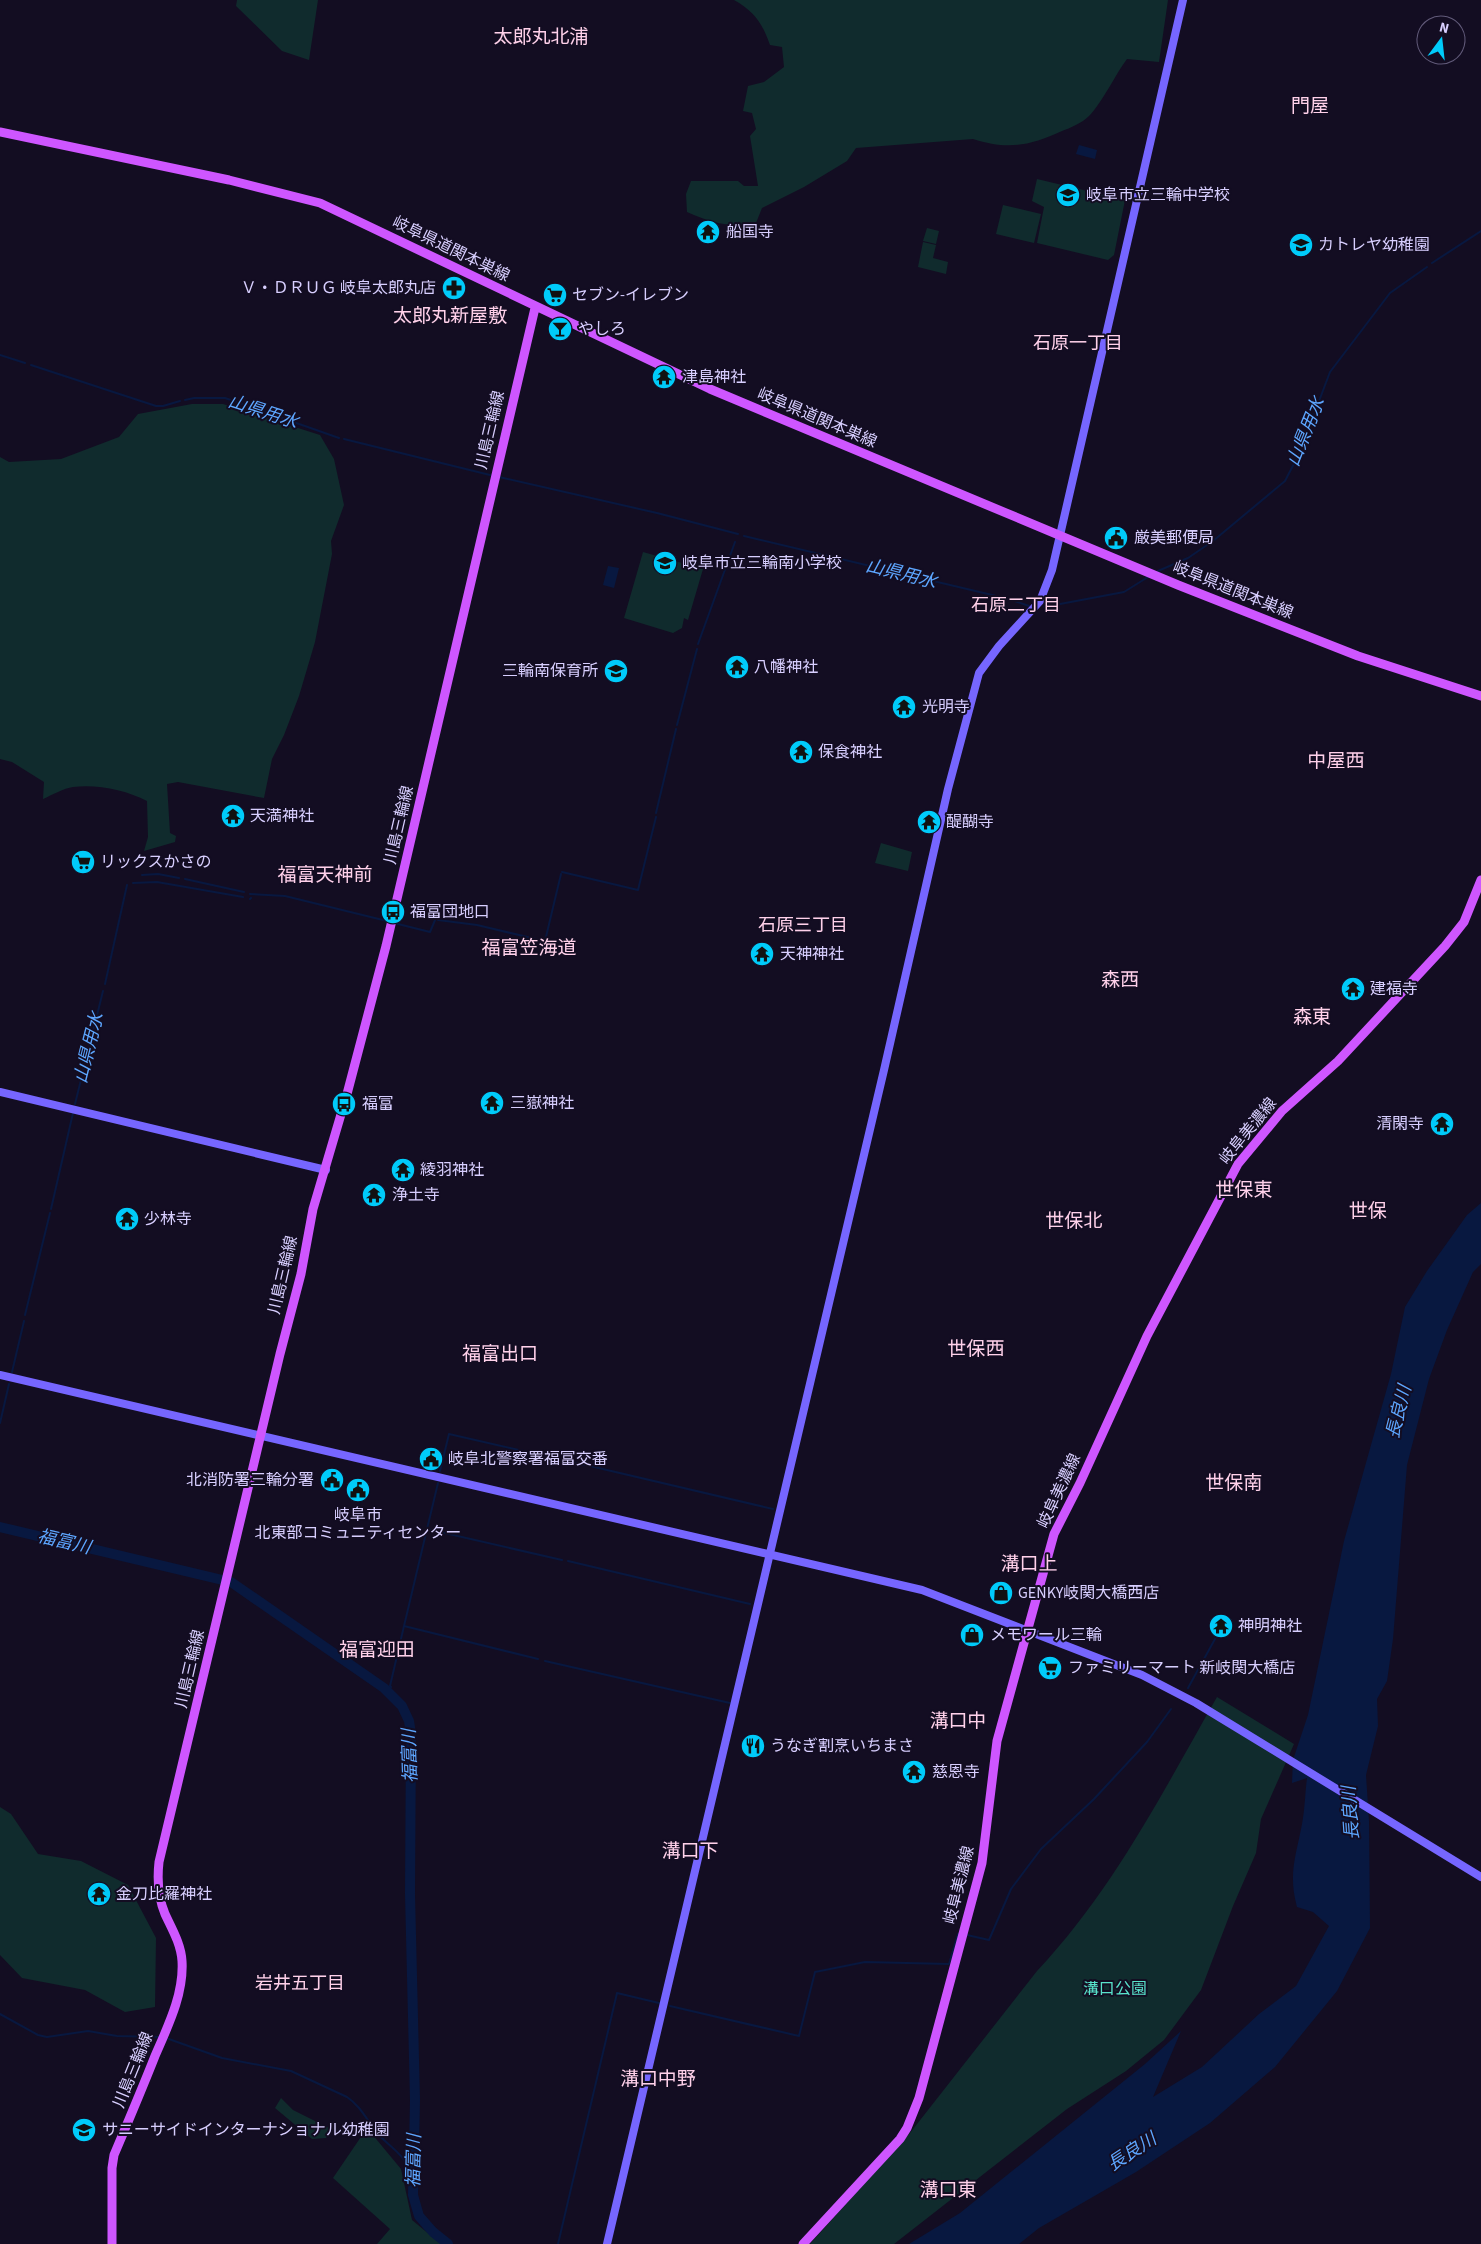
<svg xmlns="http://www.w3.org/2000/svg" width="1481" height="2244" font-family="'Source Sans 3','Noto Sans JP',sans-serif">
	<style>
		.green { fill: #102b2d }
		.water { fill: #081840 }
		.lines { fill: none; stroke-linecap: round; stroke-linejoin: round }
		.stream { stroke: #081840; stroke-width: 2 }
		.river { stroke: #081840; stroke-width: 10 }
		.secondary { stroke: #7666ff; stroke-width: 8 }
		.primary { stroke: #ce56ff; stroke-width: 9 }
		.labels { text-anchor: middle; dominant-baseline: central; stroke-width: 4; stroke-linejoin: round; paint-order: stroke }
		.poi-label { font-size: 16px; fill: #d8cfff; stroke: #130d22; text-anchor: start }
		.street-label { font-size: 16px; fill: #d8cfff; stroke: #130d22 }
		.park-label { font-size: 16px; fill: #58e2cb; stroke: #130d22 }
		.neighbourhood-label { font-size: 18px; fill: #ffd1ea; stroke: #130d22 }
		.water-label { font-size: 18px; font-style: italic; fill: #5da6ff; stroke: #130d22 }
		.quarter-label { font-size: 19px; fill: #ffd1ea; stroke: #130d22 }
	</style>
	<rect width="100%" height="100%" fill="#130d22"/>
	<!-- green -->
	<path class="green" d="M237,0H318L309,60L282,51L236,6Z
		M734,0H1168L1159,62L1127,59C1115,75 1102,103 1089,116C1082,123 1070,128 1062,131C1030,146 1007,150 973,139L856,148L847,161L804,187L762,208L756,223C728,228 713,223 687,212L686,194L691,181H738L744,186H758L750,136L756,129L752,113L743,111L748,86L764,82L784,67L782,47L770,45C762,23 755,12 734,0Z
		M1037,179L1125,200L1114,255L1108,260L1037,243L1044,207L1032,201Z
		M1003,205L1041,214L1034,243L996,234Z
		M927,228L939,231L936,244L923,241Z
		M923,242L936,245L933,258L948,262L946,274L918,267Z
		M192,404H223L320,435L334,459L344,505L331,541L332,554L315,642L299,696L284,735L272,759L264,798L178,782L167,784L170,833L176,836L175,842L144,851L148,837L147,801C126,790 97,784 73,787C64,788 52,795 43,799L44,782L12,762L0,759V457L9,462L61,459L119,437L138,414Z
		M643,552L703,569L688,620L684,618L682,628L673,633L624,618Z
		M881,843L912,852L908,871L875,863Z
		M1217,1697L1294,1744L1261,1819L1256,1853L1233,1906L1201,1990L1164,2040L1126,2071L1067,2109L894,2244H810L910,2133L1037,1971C1114,1889 1162,1793 1217,1697Z
		M0,1807L11,1814L38,1854L81,1861L128,1885L156,1938L155,2007L125,2012L85,1990L22,1978L0,1955Z
		M281,2098L293,2110L331,2129L326,2138L312,2139L275,2108Z
		M367,2128L401,2169L412,2220L441,2244H377L390,2229L333,2178Z"/>
	<!-- water -->
	<path class="water" d="M1079,145L1097,150L1095,159L1076,154Z
		M608,566L619,568L614,588L603,585Z
		M1481,1203V1264L1473,1272L1447,1330L1429,1379L1407,1465L1393,1639L1387,1681L1377,1699L1378,1726L1366,1775L1369,1821L1370,1928L1337,1991L1275,2067L1210,2123L1136,2172L1039,2228L1019,2244H909L960,2213L1145,2064L1181,2031L1153,2097L1202,2067L1259,2014L1296,1986L1329,1926L1313,1912L1297,1907C1288,1874 1296,1856 1302,1824C1305,1809 1305,1793 1307,1778L1292,1783L1293,1760L1308,1715L1344,1541L1391,1374L1405,1307L1427,1271L1467,1215Z"/>
	<g class="lines">
		<!-- stream -->
		<path class="stream" d="M1432,263L1481,231
			M0,355L25,363
			M31,365L156,406H163L180,401
			M185,400L194,398H225L339,438
			M344,439L490,475
			M499,477L657,513L738,534
			M744,536L1009,599L1029,606
			M1158,571L1188,558L1213,541L1285,481L1299,454L1330,372L1390,293L1427,267
			M1044,607L1124,592L1148,577
			M698,644L735,542
			M677,725L697,649
			M656,813L676,729
			M562,872L638,890L656,817
			M142,875L158,874L179,878
			M185,879L244,892
			M133,883L157,882L243,897
			M250,894L285,896L387,921
			M250,899L251,898
			M438,920L477,925L540,940
			M394,923L430,932L435,920
			M545,941L561,874
			M105,984L127,885
			M75,1104L103,991
			M51,1209L73,1113
			M25,1315L50,1213
			M12,1372L24,1321
			M0,1423L9,1384
			M590,1466L773,1509
			M440,1471L449,1434L584,1465
			M427,1529L438,1483
			M568,1561L750,1604
			M404,1626L427,1529L562,1560
			M545,1661L730,1703
			M391,1687L390,1686L404,1626L538,1659
			M1188,1688L1215,1639
			M388,1692L389,1690
			M967,1935L989,1940L1011,1889L1041,1849L1094,1799L1147,1742L1171,1709
			M670,2006L799,2036L815,1972L865,1962L949,1964L958,1934
			M0,2014L38,2035L47,2037L88,2031L117,2036L161,2037
			M166,2038L222,2058L291,2071L347,2097C362,2107 368,2123 380,2136C388,2145 402,2153 407,2165C410,2175 408,2185 413,2195
			M558,2244L617,1993L659,2003"/>
		<!-- river -->
		<path class="river" d="M0,1527L231,1582L384,1688L402,1706L409,1721L411,1734L410,1894L415,2100L413,2195L419,2216L433,2232L448,2244"/>
		<!-- secondary -->
		<path class="secondary" d="M0,1092L326,1170
			M0,1375L922,1590L1142,1675L1196,1703L1481,1877
			M607,2244L884,1070L948,789L979,673L999,646L1040,601L1052,570L1183,0"/>
		<!-- primary -->
		<path class="primary" d="M0,132L229,180L320,203L710,389L1178,585L1358,656L1481,696
			M112,2244V2168L114,2155C128,2122 142,2089 155,2056C168,2026 184,1994 182,1961C181,1944 172,1929 165,1914C158,1897 157,1880 159,1862L280,1354L301,1274L313,1209L347,1094L386,946L535,308
			M803,2244L900,2139L907,2128L919,2098L982,1863L997,1741L1054,1534L1080,1483L1147,1336L1238,1164L1282,1111L1338,1061L1445,946L1464,922L1481,880"/>
	</g>
	<!-- icons -->
	<defs>
		<g id="school-disc" transform="scale(1.25)"><circle r="9.5" fill="#00cbfa" stroke="#130d22"/><path d="M0-5L7-2L0 1L-7-2ZM-4 1L0 2.5L4 1V4Q0 6-4 4Z" fill="#111"/></g>
		<g id="temple-disc" transform="scale(1.25)"><circle r="9.5" fill="#00cbfa" stroke="#130d22"/><path d="M0-6L5-2H3V0L6.5 2.5H4V6H1.5V3h-3V6H-4V2.5H-6.5L-3 0V-2H-5Z" fill="#111"/></g>
		<g id="pharmacy-disc" transform="scale(1.25)"><circle r="9.5" fill="#00cbfa" stroke="#130d22"/><path d="M-2-6h4v4h4v4h-4v4h-4v-4h-4v-4h4Z" fill="#111"/></g>
		<g id="supermarket-disc" transform="scale(1.25)"><circle r="9.5" fill="#00cbfa" stroke="#130d22"/><path d="M-6-5.5h2.5l.6 2H6L4.5 2H-2.5L-4.4-4H-6ZM-1.5 3.2a1.3 1.3 0 1 0 .1 0ZM3 3.2a1.3 1.3 0 1 0 .1 0Z" fill="#111"/></g>
		<g id="bar-disc" transform="scale(1.25)"><circle r="9.5" fill="#00cbfa" stroke="#130d22"/><path d="M-6-5H6L.8 .8V4.5H3.5V6h-7V4.5H-.8V.8Z" fill="#111"/></g>
		<g id="civic-disc" transform="scale(1.25)"><circle r="9.5" fill="#00cbfa" stroke="#130d22"/><path d="M-.6-6.5H3V-4.5H.6V-3L4-1V1h2V6H-6V1h2V-1L-.6-3ZM-1.2 2.5V6h2.4V2.5Z" fill="#111"/></g>
		<g id="bus-disc" transform="scale(1.25)"><circle r="9.5" fill="#00cbfa" stroke="#130d22"/><path d="M-5-6H5V4H4V6H2V4H-2V6H-4V4H-5ZM-3.5-4V0h7V-4ZM-3.5 1.2v1.5H-2V1.2ZM2 1.2v1.5H3.5V1.2Z" fill="#111"/></g>
		<g id="shop-disc" transform="scale(1.25)"><circle r="9.5" fill="#00cbfa" stroke="#130d22"/><path d="M-5-2.5h2.3a2.7 3.5 0 0 1 5.4 0H5L5.5 6h-11ZM-1.5-2.5h3a1.5 2.3 0 0 0-3 0Z" fill="#111"/></g>
		<g id="restaurant-disc" transform="scale(1.25)"><circle r="9.5" fill="#00cbfa" stroke="#130d22"/><path d="M-5-6h1v4h1v-4h1v4h1v-4h1v5L-1.5 .5V6h-2V.5L-5-1ZM5-6V6H3V1.5H1.5Q1.5-4 5-6Z" fill="#111"/></g>
	</defs>
	<g fill-rule="evenodd">
		<use href="#school-disc" x="1068" y="195"/>
		<use href="#temple-disc" x="708" y="232"/>
		<use href="#school-disc" x="1301" y="245"/>
		<use href="#pharmacy-disc" x="454" y="288"/>
		<use href="#supermarket-disc" x="555" y="295"/>
		<use href="#bar-disc" x="560" y="329"/>
		<use href="#temple-disc" x="664" y="377"/>
		<use href="#civic-disc" x="1116" y="538"/>
		<use href="#school-disc" x="665" y="563"/>
		<use href="#temple-disc" x="737" y="667"/>
		<use href="#school-disc" x="616" y="671"/>
		<use href="#temple-disc" x="904" y="707"/>
		<use href="#temple-disc" x="801" y="752"/>
		<use href="#temple-disc" x="233" y="816"/>
		<use href="#temple-disc" x="929" y="822"/>
		<use href="#supermarket-disc" x="83" y="862"/>
		<use href="#bus-disc" x="393" y="912"/>
		<use href="#temple-disc" x="762" y="954"/>
		<use href="#temple-disc" x="1353" y="989"/>
		<use href="#temple-disc" x="492" y="1103"/>
		<use href="#bus-disc" x="344" y="1104"/>
		<use href="#temple-disc" x="1442" y="1124"/>
		<use href="#temple-disc" x="403" y="1170"/>
		<use href="#temple-disc" x="374" y="1195"/>
		<use href="#temple-disc" x="127" y="1219"/>
		<use href="#civic-disc" x="431" y="1459"/>
		<use href="#civic-disc" x="332" y="1480"/>
		<use href="#civic-disc" x="358" y="1490"/>
		<use href="#shop-disc" x="1001" y="1593"/>
		<use href="#temple-disc" x="1221" y="1626"/>
		<use href="#shop-disc" x="972" y="1635"/>
		<use href="#supermarket-disc" x="1050" y="1668"/>
		<use href="#restaurant-disc" x="753" y="1746"/>
		<use href="#temple-disc" x="914" y="1772"/>
		<use href="#temple-disc" x="99" y="1894"/>
		<use href="#school-disc" x="84" y="2130"/>
	</g>
	<g class="labels">
		<!-- poi labels -->
		<g class="poi-label">
			<text x="1086" y="195">岐阜市立三輪中学校</text>
			<text x="726" y="232">船国寺</text>
			<text x="1318" y="245">カトレヤ幼稚園</text>
			<text x="436" y="288" text-anchor="end">Ｖ・ＤＲＵＧ 岐阜太郎丸店</text>
			<text x="572" y="295">セブン-イレブン</text>
			<text x="578" y="329">やしろ</text>
			<text x="682" y="377">津島神社</text>
			<text x="1134" y="538">厳美郵便局</text>
			<text x="682" y="563">岐阜市立三輪南小学校</text>
			<text x="754" y="667">八幡神社</text>
			<text x="598" y="671" text-anchor="end">三輪南保育所</text>
			<text x="922" y="707">光明寺</text>
			<text x="818" y="752">保食神社</text>
			<text x="250" y="816">天満神社</text>
			<text x="946" y="822">醍醐寺</text>
			<text x="100" y="862">リックスかさの</text>
			<text x="410" y="912">福富団地口</text>
			<text x="780" y="954">天神神社</text>
			<text x="1370" y="989">建福寺</text>
			<text x="510" y="1103">三嶽神社</text>
			<text x="362" y="1104">福富</text>
			<text x="1424" y="1124" text-anchor="end">清閑寺</text>
			<text x="420" y="1170">綾羽神社</text>
			<text x="392" y="1195">浄土寺</text>
			<text x="144" y="1219">少林寺</text>
			<text x="448" y="1459">岐阜北警察署福富交番</text>
			<text x="314" y="1480" text-anchor="end">北消防署三輪分署</text>
			<text x="358" y="1515" text-anchor="middle">岐阜市<tspan x="358" dy="18">北東部コミュニティセンター</tspan></text>
			<text x="1018" y="1593">GENKY岐関大橋西店</text>
			<text x="1238" y="1626">神明神社</text>
			<text x="990" y="1635">メモワール三輪</text>
			<text x="1068" y="1668">ファミリーマート 新岐関大橋店</text>
			<text x="770" y="1746">うなぎ割烹いちまさ</text>
			<text x="932" y="1772">慈恩寺</text>
			<text x="116" y="1894">金刀比羅神社</text>
			<text x="102" y="2130">サニーサイドインターナショナル幼稚園</text>
		</g>
		<!-- street labels -->
		<g class="street-label">
			<text transform="translate(451 249) rotate(26)">岐阜県道関本巣線</text>
			<text transform="translate(817 418) rotate(23)">岐阜県道関本巣線</text>
			<text transform="translate(490 430) rotate(-77)">川島三輪線</text>
			<text transform="translate(1233 590) rotate(22)">岐阜県道関本巣線</text>
			<text transform="translate(399 825) rotate(-77)">川島三輪線</text>
			<text transform="translate(1248 1131) rotate(-51)">岐阜美濃線</text>
			<text transform="translate(283 1275) rotate(-77)">川島三輪線</text>
			<text transform="translate(1059 1491) rotate(-65)">岐阜美濃線</text>
			<text transform="translate(190 1669) rotate(-77)">川島三輪線</text>
			<text transform="translate(959 1885) rotate(-76)">岐阜美濃線</text>
			<text transform="translate(133 2070) rotate(-68)">川島三輪線</text>
		</g>
		<!-- park labels -->
		<g class="park-label">
			<text x="1115" y="1989">溝口公園</text>
		</g>
		<!-- neighbourhood labels -->
		<g class="neighbourhood-label">
			<text x="1078" y="343">石原一丁目</text>
			<text x="1016" y="605">石原二丁目</text>
			<text x="803" y="925">石原三丁目</text>
			<text x="300" y="1983">岩井五丁目</text>
		</g>
		<!-- water labels -->
		<g class="water-label">
			<text transform="translate(263 412) rotate(18)">山県用水</text>
			<text transform="translate(1306 432) rotate(-68)">山県用水</text>
			<text transform="translate(901 574) rotate(14)">山県用水</text>
			<text transform="translate(89 1048) rotate(-76)">山県用水</text>
			<text transform="translate(1399 1412) rotate(-76)">長良川</text>
			<text transform="translate(64 1542) rotate(13)">福富川</text>
			<text transform="translate(410 1756) rotate(-92)">福富川</text>
			<text transform="translate(1351 1813) rotate(-94)">長良川</text>
			<text transform="translate(1132 2152) rotate(-33)">長良川</text>
			<text transform="translate(414 2161) rotate(-89)">福富川</text>
		</g>
		<!-- quarter labels -->
		<g class="quarter-label">
			<text x="541" y="37">太郎丸北浦</text>
			<text x="1310" y="106">門屋</text>
			<text x="450" y="316">太郎丸新屋敷</text>
			<text x="1336" y="761">中屋西</text>
			<text x="325" y="875">福富天神前</text>
			<text x="529" y="948">福富笠海道</text>
			<text x="1120" y="980">森西</text>
			<text x="1312" y="1017">森東</text>
			<text x="1244" y="1190">世保東</text>
			<text x="1368" y="1211">世保</text>
			<text x="1074" y="1221">世保北</text>
			<text x="976" y="1349">世保西</text>
			<text x="500" y="1354">福富出口</text>
			<text x="1234" y="1483">世保南</text>
			<text x="1029" y="1564">溝口上</text>
			<text x="377" y="1650">福富迎田</text>
			<text x="958" y="1721">溝口中</text>
			<text x="690" y="1851">溝口下</text>
			<text x="658" y="2079">溝口中野</text>
			<text x="948" y="2190">溝口東</text>
		</g>
	</g>
	<!-- north arrow -->
	<g transform="translate(1441 40) rotate(15)"><circle r="24" fill="#130d22" stroke="#625b7a"/>
	<path d="M0-4L9 19L0 12L-9 19Z" fill="#00cbfa"/>
	<text y="-8" font-size="14" font-weight="bold" text-anchor="middle" fill="#d8cfff">N</text>
	</g>
</svg>
